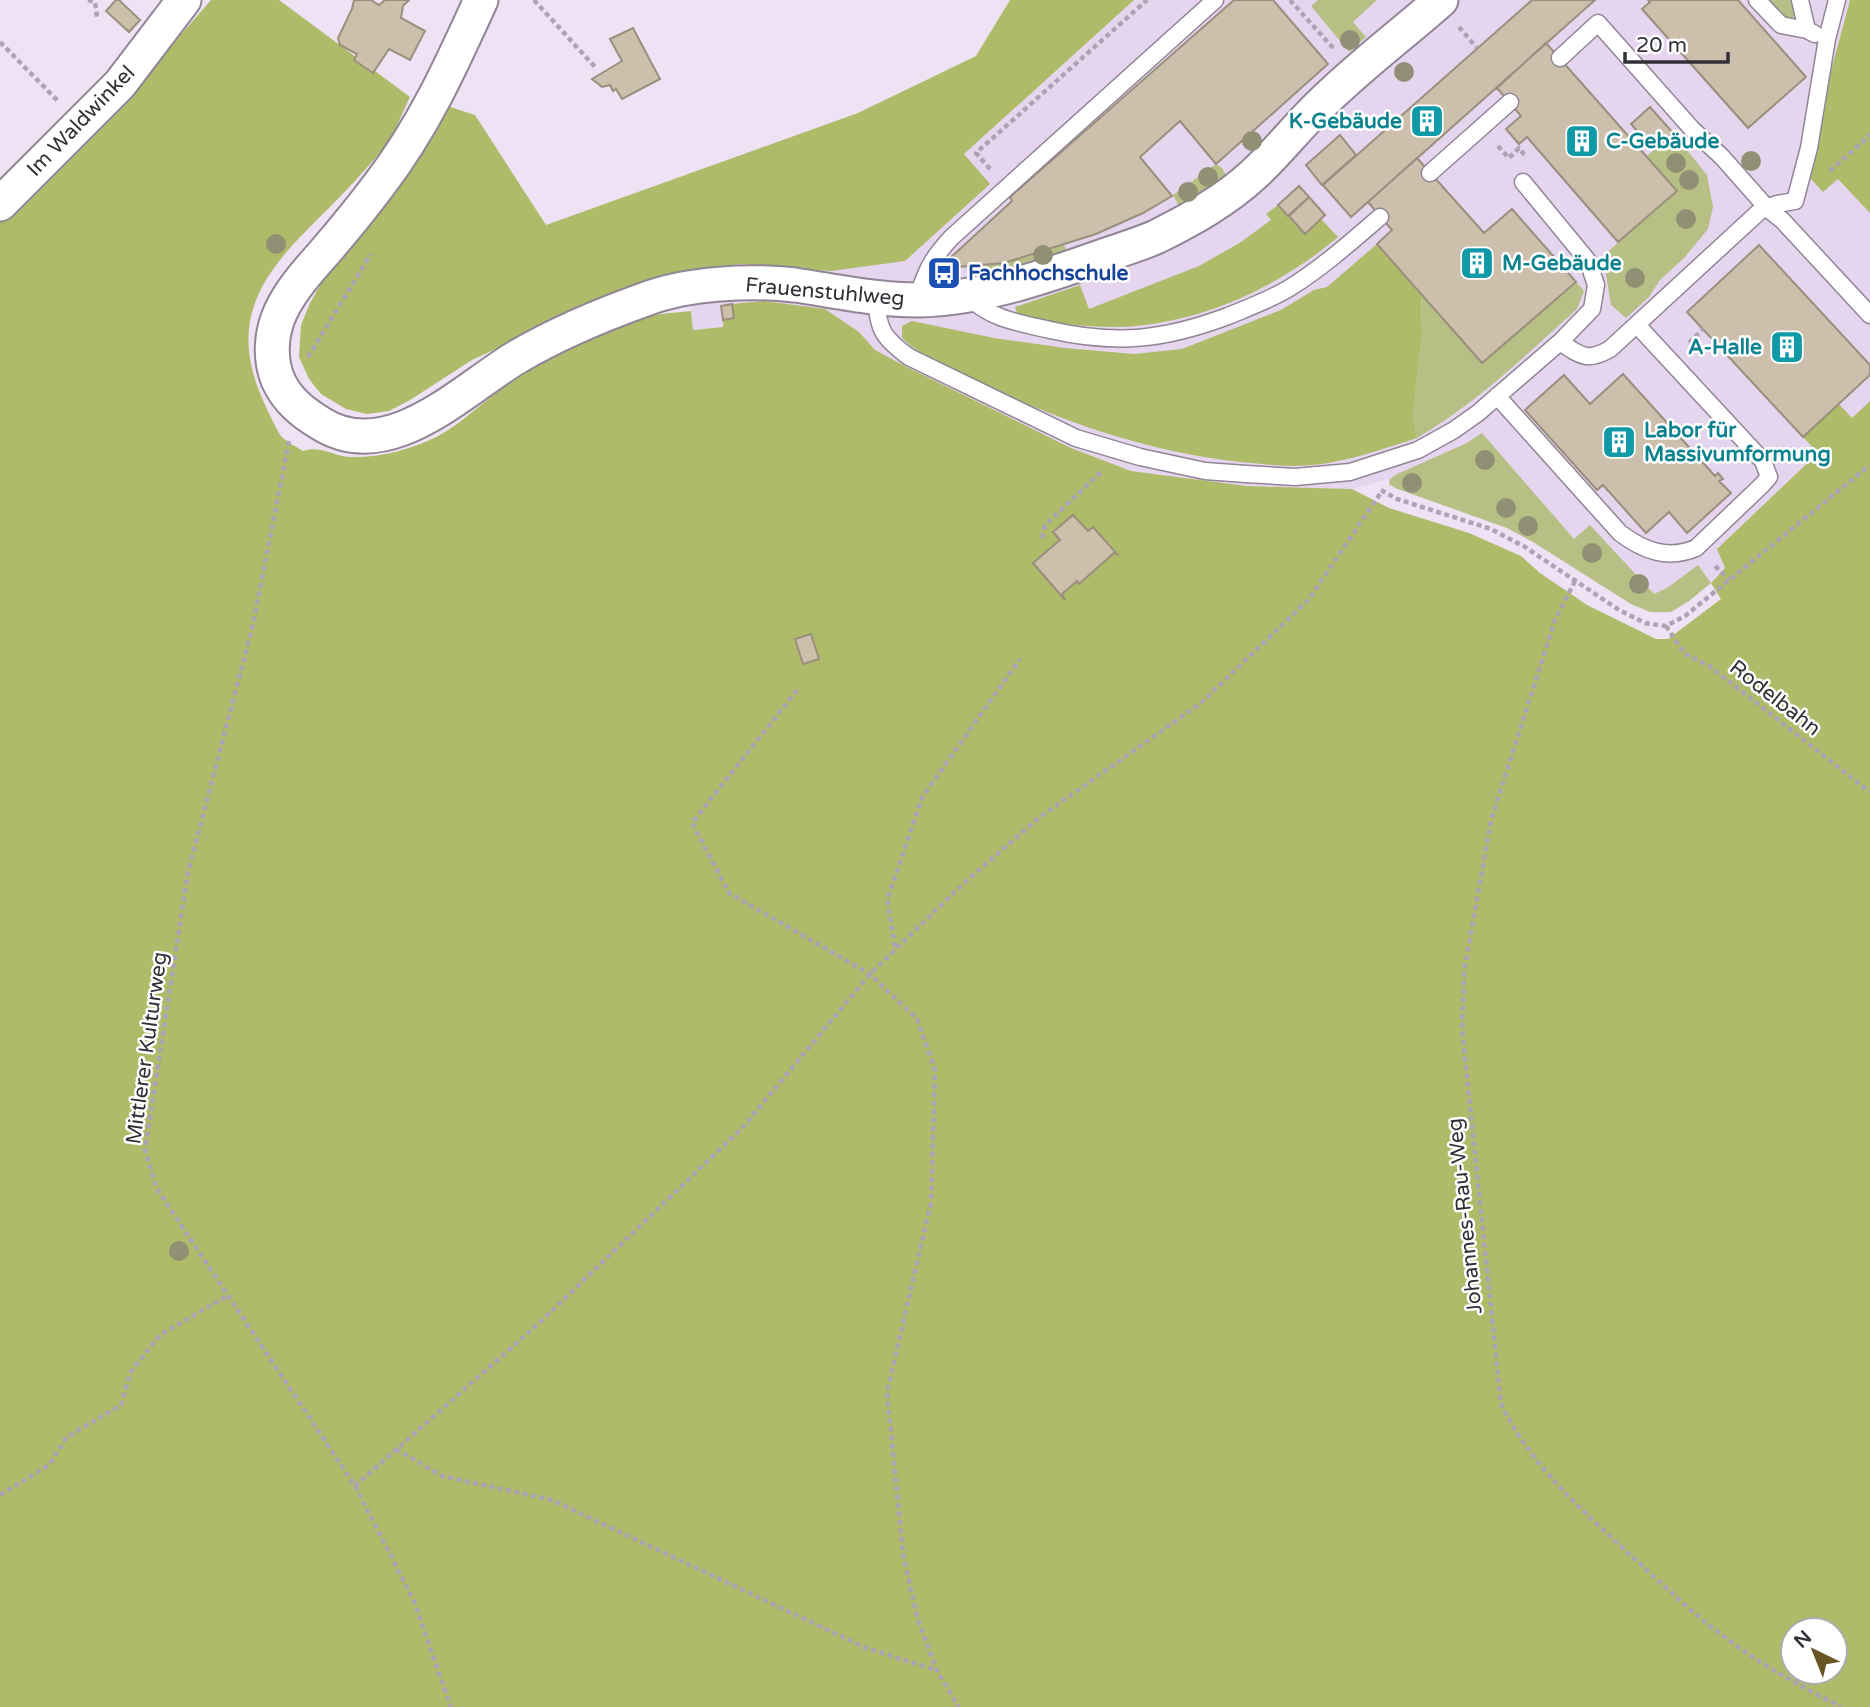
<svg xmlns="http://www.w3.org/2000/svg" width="1870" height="1707" font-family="'Varela Round',sans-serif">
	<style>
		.built { fill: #e6d5ef }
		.green { fill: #b6c085 }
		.forest { fill: #aebb68; fill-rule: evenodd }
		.building { fill: #ccc0ad; stroke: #9a8f7d; stroke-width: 2 }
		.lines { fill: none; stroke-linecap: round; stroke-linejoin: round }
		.service-casing { stroke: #918596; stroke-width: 19 }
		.minor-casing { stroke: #918596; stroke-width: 37 }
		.path { stroke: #ada3b2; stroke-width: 4.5; stroke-dasharray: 5 3.5; stroke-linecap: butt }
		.service { stroke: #fff; stroke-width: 16 }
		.minor { stroke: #fff; stroke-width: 33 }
		.tree { fill: #919075 }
		.labels { text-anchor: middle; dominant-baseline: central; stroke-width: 5; stroke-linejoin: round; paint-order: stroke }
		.street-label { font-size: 21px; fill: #332f36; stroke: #fff }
		.culture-label { font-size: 21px; font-weight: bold; fill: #0d838f; stroke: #fff; text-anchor: start }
		.transit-label { font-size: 21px; font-weight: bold; fill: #164399; stroke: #fff; text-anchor: start }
	</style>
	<rect width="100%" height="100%" fill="#efe2f5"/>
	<!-- built -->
	<path class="built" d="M1134,0H1850L1827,86L1838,178L1870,213V401L1852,418L1838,404L1803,436L1818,453L1717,549L1725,568L1689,601L1671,612L1661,614L1650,612L1631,604L1533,542L1507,528L1395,488L1389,484V479L1352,489L1247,486L1131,471L1071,448L905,366L875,350L859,332L764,301L733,304L734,318L724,327L693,330L688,270L741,264L831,271L989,185L964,154Z"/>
	<!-- green -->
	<path class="green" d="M1318,0H1377L1353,22L1366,37L1349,52L1311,6Z
		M1769,0H1792L1795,15L1790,20L1785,18Z
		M1673,133L1707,175L1713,207L1708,229L1684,258L1660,280L1649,297L1626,318L1611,305L1603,256L1677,191L1647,156Z
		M1216,164L1222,168L1227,177L1181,207L1179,206L1173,195Z
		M1064,245L1067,251L1033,262L976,272L972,268L979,265L1004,263Z
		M1576,282L1584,291L1577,309C1526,355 1477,403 1417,438L1413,414L1422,334L1421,294L1549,305Z
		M1482,433L1574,539L1590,525L1654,594L1667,588L1698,565L1711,583L1689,601L1671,612H1650L1631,604L1533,542L1507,528L1395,488L1389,484L1390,479L1397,474L1465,444Z"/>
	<!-- forest -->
	<path class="forest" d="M211,0H279L410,97C402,113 395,134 383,149C366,169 348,189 329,208C273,263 226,309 260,393C263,401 277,431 281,436C286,442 297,447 303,451C320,445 333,456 350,457C375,458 399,452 423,443C454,431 475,408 502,389C537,364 591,330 633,319C651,314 672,313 691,311L693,330L723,327V320L734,318L732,304L764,301L825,309L859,332L875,350L905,366L1071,448L1131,471L1247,486L1352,489L1389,508L1469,533L1521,556L1540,573L1587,605L1656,639H1668L1721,599L1711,583L1725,568L1717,549L1818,453L1803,437L1839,404L1852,418L1870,401V1707H0V222L184,31ZM1793,1630H1835V1672H1793Z
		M1010,0H1134L964,154L990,184L905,261L831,271L741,264L688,270L627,288L472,360L410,400L389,411L367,414L346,409L321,394L309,379L299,357L301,325L310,303L328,271L425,146L450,107L475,115L546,225L858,113L976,56Z
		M1850,0H1870V213L1838,179L1823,192L1808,176L1827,86Z
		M1278,205L1305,233L1321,219L1338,237C1281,285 1210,319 1136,326C1098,330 1057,322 1019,319L1015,307L1080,285L1089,309L1199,266L1241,242L1271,220L1266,214Z
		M1377,244L1421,294L1422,334L1413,414L1417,438C1376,451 1337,466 1293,466C1279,466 1265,464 1251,463C1151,454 1055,420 966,376C944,365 920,356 902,338V326L912,321L994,338L1065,348L1134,354L1182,349L1281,310L1314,290L1327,287Z"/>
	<!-- building -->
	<path class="building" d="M116,0H119L140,20L129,32L106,11Z
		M354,0H371L379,5L385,0H409L403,6L401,18L425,31L410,60L389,49L373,73L354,60L357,54L340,45L338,38L352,9Z
		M1234,0H1273L1328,64L1216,164L1180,121L1140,157L1172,196L1143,213L1096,234L1004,263L945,268L948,260L1012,201L1010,197Z
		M1532,0H1595L1351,217L1323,185Z
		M1648,0H1738L1806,77L1748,128L1642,9L1650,2Z
		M633,28L660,79L622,99L616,89L613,91L610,85L602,87L592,79L622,61L610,39Z
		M1546,43L1677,191L1618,242L1527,137L1519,144L1506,129L1521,116L1497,88Z
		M1650,107L1673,133L1654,150L1631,124Z
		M1340,135L1356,155L1322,185L1306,165Z
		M1417,158L1484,233L1512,209L1576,282L1482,363L1377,244L1392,230L1368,202Z
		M1299,186L1309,197L1288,216L1278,205Z
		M1309,197L1325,215L1305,234L1289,216Z
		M1759,245L1870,365V375L1803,437L1687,312Z
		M732,304L734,318L723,320L721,306Z
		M1623,374L1715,476L1718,473L1723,479L1719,481L1731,493L1687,533L1669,512L1646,533L1603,485L1597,490L1525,410L1564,375L1590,404Z
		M1073,515L1088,531L1093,527L1117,554L1114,553L1079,584L1077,581L1062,594L1065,600L1033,563L1060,540L1053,532Z
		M811,634L819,659L803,664L795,639Z"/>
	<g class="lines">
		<!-- service casing -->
		<g class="service-casing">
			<path id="service" d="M1757,0L1781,25L1807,30
				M1800,0L1807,30L1815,34
				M1560,58L1598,23L1692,129L1722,157L1768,209L1782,220L1870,315
				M1430,173L1510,102
				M967,296C993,320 1016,322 1050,330C1117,345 1164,340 1228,316C1250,307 1272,299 1291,287C1323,267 1352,241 1380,217
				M876,298C878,330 883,338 909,357L1076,438L1140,457L1205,471L1246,474L1295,477L1350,472L1418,450L1454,430L1478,413L1560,342L1592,309L1596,285L1588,261L1523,182
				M917,300C925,272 932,258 952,237L1215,0
				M1560,342C1581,356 1587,362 1610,349L1761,210L1777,204L1795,201L1809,148L1827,39L1837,0
				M1497,396L1620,533C1644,551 1668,560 1696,548L1762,485L1769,477L1763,461L1637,325"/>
		</g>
		<!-- minor casing -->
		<g class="minor-casing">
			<path id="minor" d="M481,0C450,68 424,126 379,185C361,209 342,232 323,254C307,272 291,290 281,311C271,332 269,358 278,380C287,400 302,412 320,423C388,467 462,390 517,357C558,333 601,315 646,299C688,283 750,280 795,285C836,291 876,300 918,300C982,299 1047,276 1106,255C1123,249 1140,244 1156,237C1190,220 1225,201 1253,175C1275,155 1293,132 1314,111C1353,71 1399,37 1441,0
				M0,204L120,84L184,0"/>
		</g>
		<!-- path -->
		<path class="path" d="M88,0L95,2L97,17
			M534,0L596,68
			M1290,0L1334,49
			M1459,27L1477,48
			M0,42L58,101
			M1498,146L1509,158L1519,148L1523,153L1519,157
			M990,169L976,153L1147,0
			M1830,171L1870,135
			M1689,343L1703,329
			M308,357L371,254
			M289,441L252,629L188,872L145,1150L157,1189L355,1486L414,1601L451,1707
			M1381,490L1397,499L1491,529L1525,547L1619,610L1645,623L1666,626L1685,616L1870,465
			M1042,538L1045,525L1101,472
			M1715,566L1729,580
			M1575,581L1555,620L1491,820L1464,972L1462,1029L1501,1404C1529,1462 1578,1507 1625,1550C1658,1580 1690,1612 1726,1638C1761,1665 1802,1687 1841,1707
			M1666,626L1685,654L1708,665L1870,792
			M797,690L692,823L729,893L870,974L917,1019L935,1070L931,1203L887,1392L903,1554L917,1617L937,1671L959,1707
			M895,947L887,900L923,796L1020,659
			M396,1449L442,1476L552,1500L866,1648L936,1670
			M355,1486L537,1325L742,1128L870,974L966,881L1040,817L1201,703L1309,599L1382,491
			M0,1495L49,1465L67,1437L121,1405L130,1373L160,1335L227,1296"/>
		<!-- service -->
		<use href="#service" class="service"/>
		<!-- minor -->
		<use href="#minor" class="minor"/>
	</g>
	<!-- trees -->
	<g class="tree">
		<circle cx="1350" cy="40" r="10"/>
		<circle cx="1404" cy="72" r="10"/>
		<circle cx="1252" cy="141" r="10"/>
		<circle cx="1751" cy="161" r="10"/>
		<circle cx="1676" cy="163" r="10"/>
		<circle cx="1208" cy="177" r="10"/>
		<circle cx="1689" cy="180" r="10"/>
		<circle cx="1188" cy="192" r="10"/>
		<circle cx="1686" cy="219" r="10"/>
		<circle cx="276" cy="244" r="10"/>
		<circle cx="1043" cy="255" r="10"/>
		<circle cx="1635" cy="278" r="10"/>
		<circle cx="1485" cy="460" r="10"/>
		<circle cx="1412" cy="483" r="10"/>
		<circle cx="1506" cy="508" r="10"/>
		<circle cx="1528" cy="526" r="10"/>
		<circle cx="1592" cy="553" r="10"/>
		<circle cx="1639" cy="584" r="10"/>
		<circle cx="179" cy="1251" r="10"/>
	</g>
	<!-- icons -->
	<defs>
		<g id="building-square" transform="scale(1.75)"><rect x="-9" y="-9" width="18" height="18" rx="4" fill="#0f9aa8" stroke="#fff"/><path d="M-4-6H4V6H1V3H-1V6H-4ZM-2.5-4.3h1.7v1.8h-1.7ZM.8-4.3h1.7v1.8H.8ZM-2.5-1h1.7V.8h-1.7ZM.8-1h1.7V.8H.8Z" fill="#fff"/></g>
		<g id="bus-square" transform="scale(1.75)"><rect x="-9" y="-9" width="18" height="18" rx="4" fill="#1a4fb4" stroke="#fff"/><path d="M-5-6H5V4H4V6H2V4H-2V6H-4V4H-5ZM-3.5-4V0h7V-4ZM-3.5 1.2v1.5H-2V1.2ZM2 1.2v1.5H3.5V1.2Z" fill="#fff"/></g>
	</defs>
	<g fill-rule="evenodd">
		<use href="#building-square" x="1427" y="121"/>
		<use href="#building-square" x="1582" y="141"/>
		<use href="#building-square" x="1477" y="263"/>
		<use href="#bus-square" x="944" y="273"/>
		<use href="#building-square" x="1787" y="347"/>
		<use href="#building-square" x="1619" y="442"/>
	</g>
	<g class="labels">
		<!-- street labels -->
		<g class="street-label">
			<text transform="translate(81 121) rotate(-46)">Im Waldwinkel</text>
			<text transform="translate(825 292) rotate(5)">Frauenstuhlweg</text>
			<text transform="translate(1775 698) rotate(38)">Rodelbahn</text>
			<text transform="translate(147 1048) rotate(-82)">Mittlerer Kulturweg</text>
			<text transform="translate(1465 1216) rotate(-96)">Johannes-Rau-Weg</text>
		</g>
		<!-- culture labels -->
		<g class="culture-label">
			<text x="1402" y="121" text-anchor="end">K-Gebäude</text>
			<text x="1606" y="141">C-Gebäude</text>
			<text x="1502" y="263">M-Gebäude</text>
			<text x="1762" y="347" text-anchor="end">A-Halle</text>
			<text x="1644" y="430">Labor für<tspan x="1644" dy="24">Massivumformung</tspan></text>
		</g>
		<!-- transit labels -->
		<g class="transit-label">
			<text x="968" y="273">Fachhochschule</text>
		</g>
	</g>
	<!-- north arrow -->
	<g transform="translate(1814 1651) rotate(317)"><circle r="33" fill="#ffffff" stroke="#adacaf" stroke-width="2"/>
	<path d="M0-5L12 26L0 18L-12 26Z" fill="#6a5625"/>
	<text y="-10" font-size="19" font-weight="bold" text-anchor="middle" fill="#332f36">N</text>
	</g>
	<!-- scale -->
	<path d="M1625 52v10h103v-10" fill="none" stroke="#332f36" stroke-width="3.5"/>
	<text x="1636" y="52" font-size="21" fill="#332f36" stroke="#ffffff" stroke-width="5" paint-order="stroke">20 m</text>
</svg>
